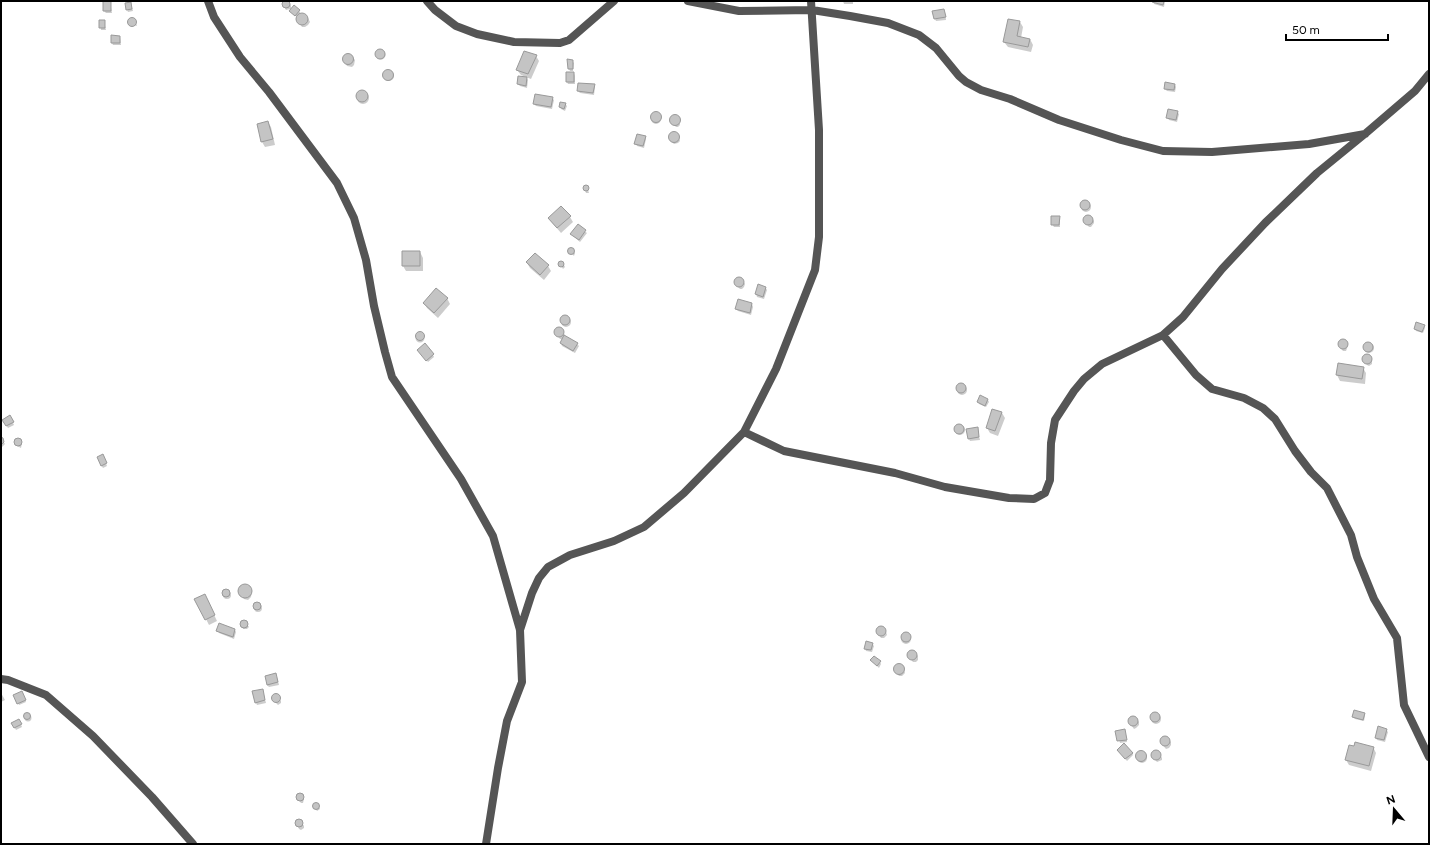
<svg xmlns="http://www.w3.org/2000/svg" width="1430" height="845" font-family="Figtree,sans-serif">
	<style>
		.shadow { fill: #0003 }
		.building { fill: #c4c4c4; stroke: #999 }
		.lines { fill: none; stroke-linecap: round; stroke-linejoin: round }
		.minor { stroke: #555; stroke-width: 8 }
	</style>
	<rect width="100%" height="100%" fill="#fff"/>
	<!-- shadow -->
	<path class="shadow" d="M285,1L289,3L291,5V11L290,9L286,10L283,5Z
		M843,1H853V4H844Z
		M1153,1H1165L1164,7L1154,4Z
		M110,2L112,13H106L104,11Z
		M131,3L133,11L128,12L127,10Z
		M299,11L301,14L307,16L310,22L308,25L305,27H302L297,19L298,18L292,13Z
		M945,12L946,20L936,21L935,19Z
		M132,18L135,20L137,26L130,24L129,22Z
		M100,21H104L106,30H101Z
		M1020,22L1023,27L1021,38L1030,39L1033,45L1031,52L1008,47L1004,42Z
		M120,37L121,45H113L112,43Z
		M376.5 55a4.5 4.5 0 1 1 9 0a4.5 4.5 0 1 1-9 0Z
		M348,54L351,55L355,60L354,65L352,67L347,66L344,60V57Z
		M536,56L539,61L531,79L521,75L517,70Z
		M572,61L574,63L573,71H570L569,69Z
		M384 76a5 5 0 1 1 10 0a5 5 0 1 1-10 0Z
		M574,73L575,76V84H568L567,82Z
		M527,78L528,80L527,88L520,86L518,84Z
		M594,85L595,87L594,95L580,93L578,91Z
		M1175,85L1176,87L1175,92L1167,91L1165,89Z
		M357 98a6 6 0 1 1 12 0a6 6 0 1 1-12 0Z
		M552,98L554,100L552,109L536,106L534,104Z
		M565,104L567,106L565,111L561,109L560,107Z
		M1177,112L1179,114L1177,122L1169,120L1167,117Z
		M651 119a5 5 0 1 1 10 0a5 5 0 1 1-10 0Z
		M674,116L679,118L680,125L678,127H676L672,123L671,118Z
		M268,122L271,127L275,145L265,147L262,142Z
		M671,133H674L678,135L680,141L678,143L674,144L671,141L670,139Z
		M645,137L646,139L644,148L637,146L636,144Z
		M584,187H587L589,193H586Z
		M1081 207a5 5 0 1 1 10 0a5 5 0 1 1-10 0Z
		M1087,215L1090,216L1094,221V223L1091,227H1089L1084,221V218Z
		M570,217L573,222L561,233L549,219Z
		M1059,217L1060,219V227H1054L1052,224Z
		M578,226L587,233L580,242L571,234Z
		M571,248L575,253L574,256L569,251Z
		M420,252L423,258V271H406L403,266Z
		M561,262L563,263L565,267L563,269L560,264Z
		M527,263L548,266L551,271L544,280L530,268Z
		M738,278H741L745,284L744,287L742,289H740L736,285L735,280Z
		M765,287L767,290L764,299L757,297L756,294Z
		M447,298L450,304L438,318L427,308L424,303Z
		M752,304L753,307L751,315L738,311L736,309Z
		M561 322a5 5 0 1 1 10 0a5 5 0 1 1-10 0Z
		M1424,325L1425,328L1423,333L1416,331L1415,329Z
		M557,328L562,329L565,336L564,337L577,344L579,346L575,353L562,346L561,343L564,339H560L555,333Z
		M415.5 338a4.5 4.5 0 1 1 9 0a4.5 4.5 0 1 1-9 0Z
		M1341,341H1345L1348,346L1346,351H1343L1339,346V342Z
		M1364 348a5 5 0 1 1 10 0a5 5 0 1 1-10 0Z
		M420,352L433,355L434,357L428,362Z
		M1366,355H1368L1372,360V364L1369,366L1367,365L1363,359Z
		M1339,364L1363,368L1366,373L1365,384L1340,381L1337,375Z
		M957 390a5 5 0 1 1 10 0a5 5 0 1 1-10 0Z
		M988,400L989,402L986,407L979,404L978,402Z
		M1002,413L1005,418L998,436L990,433L987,428Z
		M10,417L14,425L8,428L3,421Z
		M955 430a5 5 0 1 1 10 0a5 5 0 1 1-10 0Z
		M977,428L980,440L970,441L969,439Z
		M1,438L5,444L2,447L1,446Z
		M18,439L22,443L21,448L17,446L15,442Z
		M103,456L107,466L103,468L101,465Z
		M242,585L248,586L252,591L251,597L248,600L244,599L240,594V588Z
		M223 595a4 4 0 1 1 8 0a4 4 0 1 1-8 0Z
		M207,600L217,621L209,625L206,619Z
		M254 608a4 4 0 1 1 8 0a4 4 0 1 1-8 0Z
		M242,621H244L247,624L249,627L247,629H243L241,623Z
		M880,627H882L886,632L887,635L884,638H881L877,632V629Z
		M235,630L236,632L234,639L219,633L218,631Z
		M901 639a5 5 0 1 1 10 0a5 5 0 1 1-10 0Z
		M872,644L874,646L872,652L866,651L865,648Z
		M911,651H914L918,656V660L916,662H913L908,656V654Z
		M871,660L880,662L881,664L879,668Z
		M898,665H900L904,670L905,673L902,676H899L894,670L895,667Z
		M277,677L279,685L269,687L267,685Z
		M263,692L266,703L257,705L256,703Z
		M1,693L5,700L1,702Z
		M22,693L26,702L19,705L15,696Z
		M275,695H277L281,701V703L278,705L274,701L273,697Z
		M1364,713L1365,716L1364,721L1355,719L1353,717Z
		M1151 719a5 5 0 1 1 10 0a5 5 0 1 1-10 0Z
		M24.5 718a3.5 3.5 0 1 1 7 0a3.5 3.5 0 1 1-7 0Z
		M1132,717H1135L1139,722V725L1136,728L1134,729L1129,722V720Z
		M19,720L22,727L16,730L12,723Z
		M1124,730L1127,742L1120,743L1117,732Z
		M1386,730L1388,732L1385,742L1377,740L1376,738Z
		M1164,737L1167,738L1171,742V745L1169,748L1166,749L1161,743V740Z
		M1373,747L1376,753L1371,771L1349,765L1346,760Z
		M1118,750L1132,753L1133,755L1127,761Z
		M1158,751L1162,758V760L1157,762L1152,756V754L1154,752Z
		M1137 758a5 5 0 1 1 10 0a5 5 0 1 1-10 0Z
		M299,794L303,796L304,799L303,803H301L297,798Z
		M314,804L318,805L320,809L317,811L315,808Z
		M298,821H301L304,826V828L301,830L299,829L296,822Z"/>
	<!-- building -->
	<path class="building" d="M282 4a4 4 0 1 1 8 0a4 4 0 1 1-8 0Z
		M103,1H111V11H103Z
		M1152,1H1164L1163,5L1152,2Z
		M131,2L132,9L126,10L125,3Z
		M294,5L300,10L295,16L289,11Z
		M944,9L946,17L934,19L932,11Z
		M296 19a6 6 0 1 1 12 0a6 6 0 1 1-12 0Z
		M127.5 22a4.5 4.5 0 1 1 9 0a4.5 4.5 0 1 1-9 0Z
		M1008,19L1020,21L1017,36L1030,39L1028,47L1003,42Z
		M99,20H105V28H99Z
		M111,35L120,36V43H111Z
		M375 54a5 5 0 1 1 10 0a5 5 0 1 1-10 0Z
		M524,51L537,55L528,74L516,70Z
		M342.5 59a5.5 5.5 0 1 1 11 0a5.5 5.5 0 1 1-11 0Z
		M567,59L573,60V69H568Z
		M382.5 75a5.5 5.5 0 1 1 11 0a5.5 5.5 0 1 1-11 0Z
		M566,72H574V82H566Z
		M518,76L527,77L526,86L517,84Z
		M1165,82L1175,84L1174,90L1164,89Z
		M578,83L595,84L593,93L577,91Z
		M356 96a6 6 0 1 1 12 0a6 6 0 1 1-12 0Z
		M535,94L553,97L551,107L533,104Z
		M560,102L566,103L564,109L559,107Z
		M1168,109L1178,111L1176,120L1166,118Z
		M650.5 117a5.5 5.5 0 1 1 11 0a5.5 5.5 0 1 1-11 0Z
		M669.5 120a5.5 5.5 0 1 1 11 0a5.5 5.5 0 1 1-11 0Z
		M268,121L273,139L261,142L257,124Z
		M668.5 137a5.5 5.5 0 1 1 11 0a5.5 5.5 0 1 1-11 0Z
		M637,134L646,136L643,146L634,144Z
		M583 188a3 3 0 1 1 6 0a3 3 0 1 1-6 0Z
		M1080 205a5 5 0 1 1 10 0a5 5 0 1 1-10 0Z
		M561,206L571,216L557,228L548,218Z
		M1083 220a5 5 0 1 1 10 0a5 5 0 1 1-10 0Z
		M1051,216H1060L1059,225H1051Z
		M578,224L586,230L579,240L570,234Z
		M567.5 251a3.5 3.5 0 1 1 7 0a3.5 3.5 0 1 1-7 0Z
		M402,251H420V266H402Z
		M535,253L549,265L540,275L526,262Z
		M558 264a3 3 0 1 1 6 0a3 3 0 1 1-6 0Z
		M734 282a5 5 0 1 1 10 0a5 5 0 1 1-10 0Z
		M758,284L766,287L763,297L755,294Z
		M436,288L448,298L434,313L423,303Z
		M738,299L752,303L750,313L735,309Z
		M560 320a5 5 0 1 1 10 0a5 5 0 1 1-10 0Z
		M1416,322L1425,325L1422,332L1414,329Z
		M554 332a5 5 0 1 1 10 0a5 5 0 1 1-10 0Z
		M415.5 336a4.5 4.5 0 1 1 9 0a4.5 4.5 0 1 1-9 0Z
		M564,335L578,343L573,351L560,343Z
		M1338 344a5 5 0 1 1 10 0a5 5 0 1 1-10 0Z
		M1363 347a5 5 0 1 1 10 0a5 5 0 1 1-10 0Z
		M425,343L434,354L426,361L417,350Z
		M1362 359a5 5 0 1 1 10 0a5 5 0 1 1-10 0Z
		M1338,363L1364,367L1362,379L1336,375Z
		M956 388a5 5 0 1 1 10 0a5 5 0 1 1-10 0Z
		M980,395L988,399L985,406L977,402Z
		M992,409L1002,412L995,431L986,428Z
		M10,415L14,422L6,426L2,420Z
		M954 429a5 5 0 1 1 10 0a5 5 0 1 1-10 0Z
		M978,427L979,437L968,439L966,429Z
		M1,437L3,438L4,442L1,445Z
		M14 442a4 4 0 1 1 8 0a4 4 0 1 1-8 0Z
		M103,454L107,463L101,466L97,457Z
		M238 591a7 7 0 1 1 14 0a7 7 0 1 1-14 0Z
		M222 593a4 4 0 1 1 8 0a4 4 0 1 1-8 0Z
		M205,594L215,615L205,620L194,599Z
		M253 606a4 4 0 1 1 8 0a4 4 0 1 1-8 0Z
		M240 624a4 4 0 1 1 8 0a4 4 0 1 1-8 0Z
		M219,623L235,629L233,637L216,631Z
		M876 631a5 5 0 1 1 10 0a5 5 0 1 1-10 0Z
		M901 637a5 5 0 1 1 10 0a5 5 0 1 1-10 0Z
		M866,641L873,643L871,650L864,649Z
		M907 655a5 5 0 1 1 10 0a5 5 0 1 1-10 0Z
		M874,656L881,661L877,666L870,660Z
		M893.5 669a5.5 5.5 0 1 1 11 0a5.5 5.5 0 1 1-11 0Z
		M276,673L278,682L267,685L265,676Z
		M263,689L265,700L255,703L252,691Z
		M22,691L26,700L17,704L13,695Z
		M271.5 698a4.5 4.5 0 1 1 9 0a4.5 4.5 0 1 1-9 0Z
		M1354,710L1365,713L1363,720L1352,717Z
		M1150 717a5 5 0 1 1 10 0a5 5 0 1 1-10 0Z
		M23.5 716a3.5 3.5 0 1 1 7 0a3.5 3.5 0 1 1-7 0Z
		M1128 721a5 5 0 1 1 10 0a5 5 0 1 1-10 0Z
		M19,719L22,724L14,728L11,723Z
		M1378,726L1387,729L1384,740L1375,738Z
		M1125,729L1127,740L1117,741L1115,731Z
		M1160 741a5 5 0 1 1 10 0a5 5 0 1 1-10 0Z
		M1355,742L1374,747L1369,766L1345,760L1349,745L1354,746Z
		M1124,743L1133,753L1125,759L1117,750Z
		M1151 755a5 5 0 1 1 10 0a5 5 0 1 1-10 0Z
		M1135.5 756a5.5 5.5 0 1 1 11 0a5.5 5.5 0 1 1-11 0Z
		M296 797a4 4 0 1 1 8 0a4 4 0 1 1-8 0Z
		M312.5 806a3.5 3.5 0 1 1 7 0a3.5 3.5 0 1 1-7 0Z
		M295 823a4 4 0 1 1 8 0a4 4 0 1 1-8 0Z"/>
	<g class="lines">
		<!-- minor -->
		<path class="minor" d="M208,1L214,17L240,57L269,92L337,183L354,218L366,260L374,306L385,352L392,377L461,479L493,536L520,630L522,682L507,721L498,768L486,844
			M427,1L435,10L456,26L477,34L514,42L560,43L569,40L614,1
			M688,1L739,11L812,10L850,16L888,23L919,35L936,48L959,76L966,82L981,90L1010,99L1059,120L1121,140L1163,151L1212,152L1309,144L1365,134
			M1163,335L1196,375L1212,389L1244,398L1263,408L1275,419L1295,451L1311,472L1327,488L1351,535L1357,557L1374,599L1397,638L1404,705L1429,757
			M744,432L784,451L895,473L945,487L1009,498L1034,499L1045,493L1050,480L1051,443L1055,420L1074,391L1084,379L1102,364L1163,335L1183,317L1222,269L1265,223L1317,173L1366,133L1415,91L1429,74
			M520,630L532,593L539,578L548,567L570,555L614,541L644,527L684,493L744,432L776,369L815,270L819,237V130L811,1
			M1,679L8,680L46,695L93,736L152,797L193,844"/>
	</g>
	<!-- border -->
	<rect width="1430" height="845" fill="none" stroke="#000000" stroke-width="4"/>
	<!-- north arrow -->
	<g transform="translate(1394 809) rotate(341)" stroke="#ffffff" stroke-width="3" paint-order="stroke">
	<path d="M0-3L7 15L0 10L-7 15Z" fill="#000000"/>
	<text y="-6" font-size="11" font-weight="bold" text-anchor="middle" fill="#000000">N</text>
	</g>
	<!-- scale -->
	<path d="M1286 34v6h102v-6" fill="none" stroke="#000000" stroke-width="2"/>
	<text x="1292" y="34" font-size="12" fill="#000000" stroke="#ffffff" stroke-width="3" paint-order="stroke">50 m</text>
</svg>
